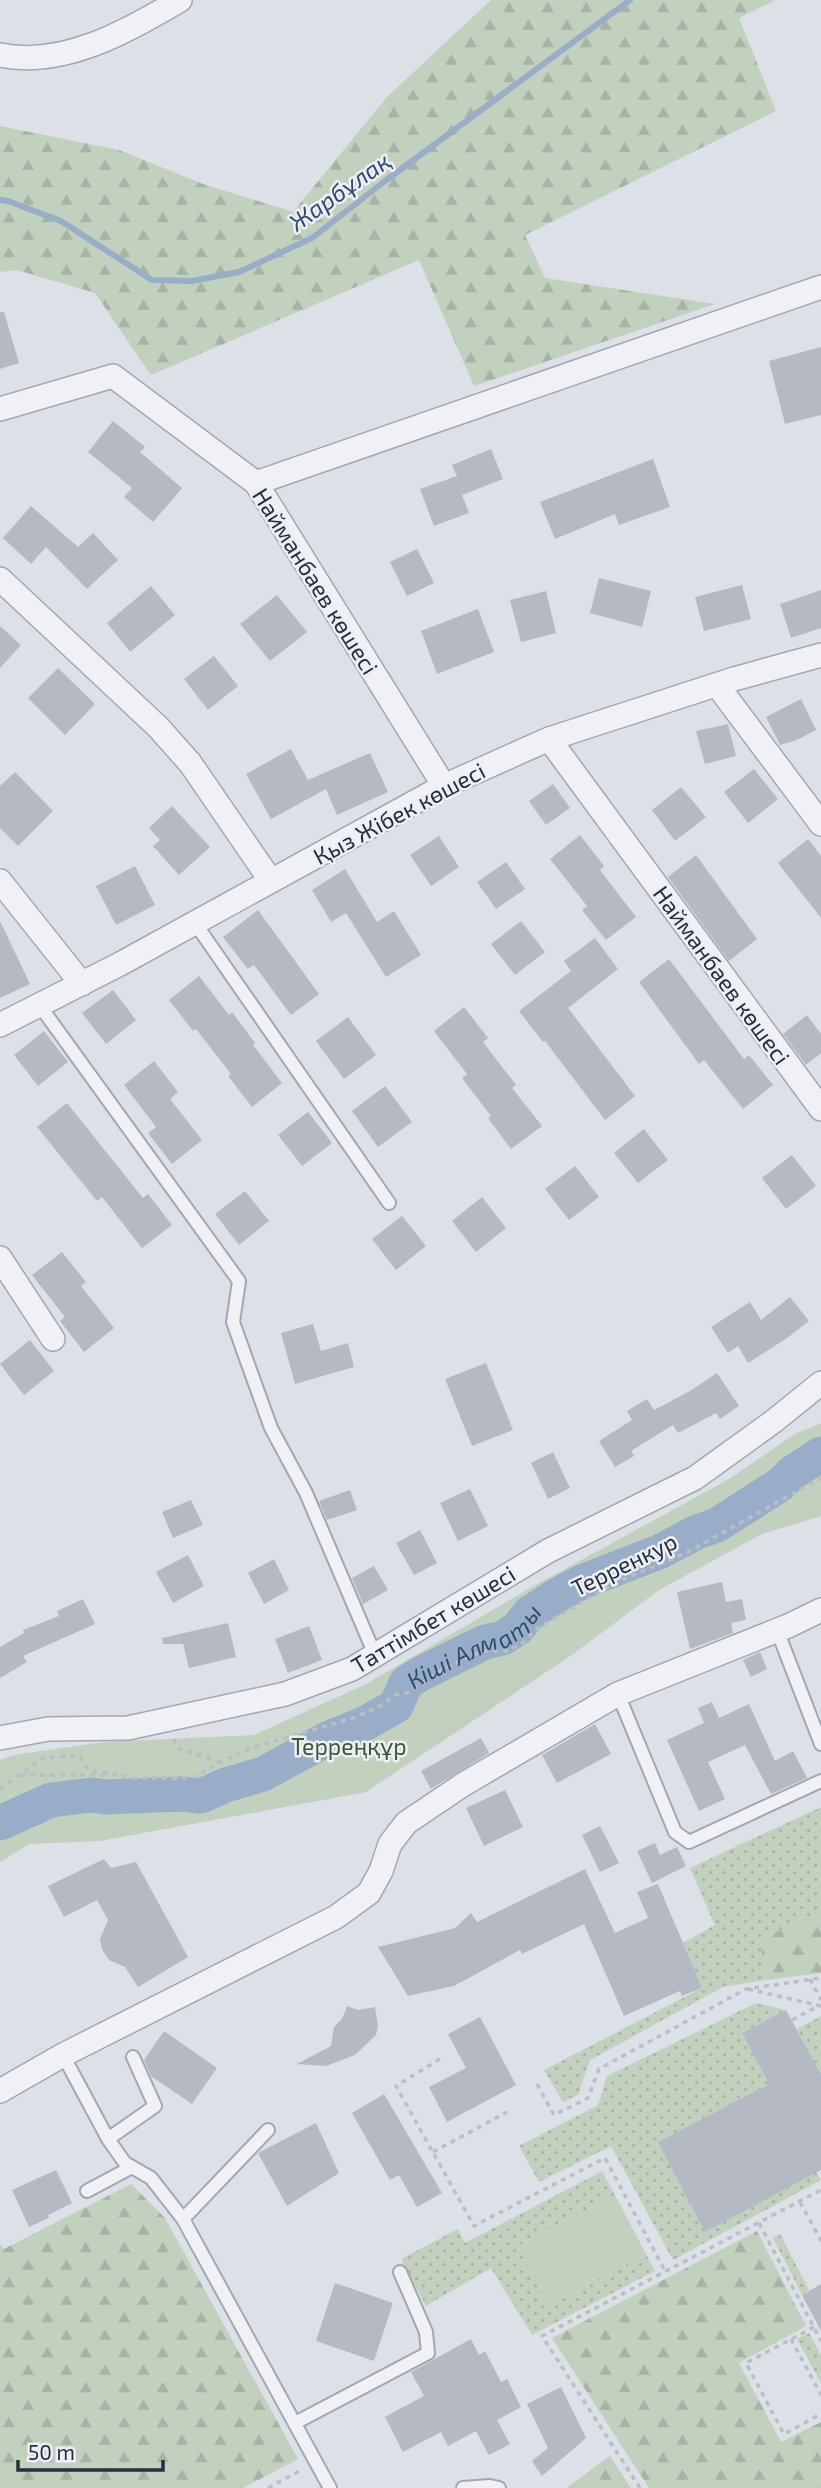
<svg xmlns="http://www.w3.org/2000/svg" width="821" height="2488" font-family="'Exo 2',sans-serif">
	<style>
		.grass { fill: url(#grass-dots) }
		.forest { fill: url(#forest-firs) }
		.park { fill: #c2d0be }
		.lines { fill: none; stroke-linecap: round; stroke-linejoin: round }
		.stream { stroke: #98adc7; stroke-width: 6 }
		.river { stroke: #98adc7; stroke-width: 35 }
		.building { fill: #b4b9c3 }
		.lane-casing { stroke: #a3a7b1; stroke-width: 16 }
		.street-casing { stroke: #a3a7b1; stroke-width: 26 }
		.path { stroke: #bbbec5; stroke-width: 3.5; stroke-dasharray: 5 5; stroke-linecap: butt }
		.lane { stroke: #eff1f5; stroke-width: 12 }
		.street { stroke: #eff1f5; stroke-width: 23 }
		.labels { text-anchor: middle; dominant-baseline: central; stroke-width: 5; stroke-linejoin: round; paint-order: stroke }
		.street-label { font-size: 23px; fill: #272e3d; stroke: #eceff4 }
		.park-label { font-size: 23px; fill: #3a5834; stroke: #eceff4 }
		.water-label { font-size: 24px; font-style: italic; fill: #324b70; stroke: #eceff4 }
	</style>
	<defs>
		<pattern id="grass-dots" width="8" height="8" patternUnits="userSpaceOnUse" patternTransform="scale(1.75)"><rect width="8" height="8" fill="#c2d0be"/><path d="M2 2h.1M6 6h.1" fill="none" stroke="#a7b3a4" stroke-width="1.8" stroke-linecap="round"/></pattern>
		<pattern id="forest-firs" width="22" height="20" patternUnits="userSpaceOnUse" patternTransform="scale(1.75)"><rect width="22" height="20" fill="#c2d0be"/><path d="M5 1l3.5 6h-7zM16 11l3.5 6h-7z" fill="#a7b3a4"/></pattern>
	</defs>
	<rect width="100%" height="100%" fill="#dde0e7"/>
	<!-- grass -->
	<path class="grass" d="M821,1807V1911L761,1940L766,1980L723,1987L590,2060L578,2095L563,2102L544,2070L702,1988L683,1943L715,1925L690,1868Z
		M756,2003L786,2010L742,2033L769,2084L658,2142L816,2172L821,2180L673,2260L611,2146L539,2182L519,2146L598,2105L607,2076Z
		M821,2016V2074L797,2029Z
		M602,2171L615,2195L518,2246L549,2305L646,2254L655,2271L532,2335L491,2268L426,2306L401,2259L458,2229L465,2243Z
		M780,2234L809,2290L802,2295L773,2238Z
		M809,2333L821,2355V2383L797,2339Z"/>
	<!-- forest -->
	<path class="forest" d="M491,0H776L739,18L776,111L525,235L545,278L715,304L474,386L419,260L151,375L95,293L17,270L0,272V126L119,150L203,184L293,212L387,97Z
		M821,1911V1973L766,1980L760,1940Z
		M131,2184L165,2218L298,2459L243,2488H0V2244L4,2249Z
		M757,2231L806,2326L739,2363L781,2442L821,2422V2488H649L552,2338Z
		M610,2456L631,2488H566Z"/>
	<!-- park -->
	<path class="park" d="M821,1423V1516L762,1534L659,1590L572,1655L366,1792L100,1841L29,1844L0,1862V1760L14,1755L104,1742L254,1735L366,1684L530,1588L729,1479L795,1434Z
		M615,2195L646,2254L549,2305L518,2246Z"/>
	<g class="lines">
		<!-- stream -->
		<path class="stream" d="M0,200L8,201L61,221L152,280L192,281L239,272L312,238L385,181L630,0"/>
		<!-- river -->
		<path class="river" id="s1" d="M0,1823L51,1800L92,1795L105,1797L182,1794L201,1796L226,1785L263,1774L327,1739L364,1724L396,1706L406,1683L420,1674L485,1642L503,1638L518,1628L530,1613L559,1594L584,1581L659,1552L697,1532L717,1525L781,1484L792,1473L821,1454"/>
	</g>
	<!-- building -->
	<path class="building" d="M0,312H4L19,363L0,369Z
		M821,347V415L785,424L769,361Z
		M113,421L145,447L140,452L182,488L153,522L124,497L132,488L88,452Z
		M491,449L503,479L462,495L469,513L434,526L420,489L457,476L452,465Z
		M653,459L670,507L619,525L615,514L555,539L540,502Z
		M31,506L78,547L93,533L118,560L87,589L46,547L31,564L3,538Z
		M417,549L434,583L407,596L390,562Z
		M599,578L651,591L642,627L590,613Z
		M742,585L751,619L704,631L695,597Z
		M151,586L175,615L130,652L107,623Z
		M821,590V628L791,638L780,604Z
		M546,591L556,633L521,642L510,600Z
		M277,595L307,632L270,661L240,624Z
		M478,609L494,652L437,674L421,631Z
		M0,626L21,645L0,668Z
		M214,656L238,686L208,710L184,679Z
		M58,668L95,704L65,735L28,698Z
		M801,699L816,730L797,740L780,745L766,717Z
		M728,724L736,756L705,764L696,731Z
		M291,749L308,780L370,753L388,792L337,815L326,789L271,819L246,774Z
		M754,769L778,799L748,823L724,792Z
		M15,772L53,811L18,846L0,828V786Z
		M553,784L570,808L546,825L529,801Z
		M681,787L706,817L675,841L652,810Z
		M172,806L210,847L179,875L153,846L160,840L149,828Z
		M580,835L604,866L600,870L636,917L606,940L582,910L587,906L550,859Z
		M439,836L459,867L431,886L410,855Z
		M808,839L821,856V918L778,863Z
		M696,855L757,939L729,961L668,877Z
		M506,862L525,889L496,909L477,882Z
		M135,866L155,905L116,925L96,886Z
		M345,869L377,922L394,911L421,955L386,977L346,913L331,922L312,890Z
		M258,910L319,994L291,1015L254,965L248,969L223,937Z
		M0,921L30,984L0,998Z
		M521,921L545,952L515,975L491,944Z
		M595,938L618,969L568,1008L635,1096L605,1120L545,1041L543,1042L519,1011L571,971L564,961Z
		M669,959L744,1059L749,1055L773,1085L743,1109L704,1060L699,1064L639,982Z
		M199,976L229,1015L232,1012L255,1043L253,1045L282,1083L252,1107L228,1076L231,1074L196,1029L193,1031L169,1000Z
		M113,990L136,1020L106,1044L82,1013Z
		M464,1007L488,1038L483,1042L516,1085L512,1088L542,1126L511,1149L488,1118L491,1116L462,1078L467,1074L434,1031Z
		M807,1015L821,1034V1053L806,1065L783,1034Z
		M348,1017L376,1055L344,1079L316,1041Z
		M44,1031L68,1062L38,1086L14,1055Z
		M154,1061L178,1092L170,1099L202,1140L172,1164L148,1133L156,1127L124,1085Z
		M385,1086L412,1122L378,1147L352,1111Z
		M67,1103L143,1198L148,1194L172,1225L142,1248L102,1197L97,1201L37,1127Z
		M308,1112L332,1143L302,1166L278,1135Z
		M644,1129L668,1160L638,1183L614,1153Z
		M792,1155L816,1186L786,1209L762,1178Z
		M575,1166L599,1197L569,1220L545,1189Z
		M245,1191L269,1221L239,1245L215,1214Z
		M482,1197L506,1228L476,1252L452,1221Z
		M402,1216L426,1246L396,1270L372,1239Z
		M62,1252L86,1282L81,1286L114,1328L84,1352L60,1321L65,1317L32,1275Z
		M790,1297L809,1321L787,1338L748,1363L738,1346L728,1353L711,1327L750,1302L761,1320Z
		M313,1324L321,1351L348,1343L354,1367L295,1384L281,1333Z
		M30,1340L54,1371L24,1395L0,1364Z
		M486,1363L513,1430L472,1446L445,1379Z
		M717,1373L739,1406L720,1419L716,1413L678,1433L673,1425L631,1451L634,1456L615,1467L599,1441L632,1420L627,1411L647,1399L654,1410L690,1391Z
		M553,1452L570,1488L548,1499L531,1463Z
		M470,1489L488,1526L458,1541L440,1503Z
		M350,1490L357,1510L327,1520L319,1501Z
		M191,1500L203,1525L173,1538L162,1512Z
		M420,1530L437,1563L414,1575L396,1543Z
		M188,1555L204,1586L173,1603L156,1572Z
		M274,1559L289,1590L264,1604L248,1573Z
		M374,1566L388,1590L363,1604L352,1578Z
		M722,1582L726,1602L742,1599L746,1620L731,1623L733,1633L690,1649L677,1592Z
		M83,1599L95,1624L23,1656L27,1662L0,1678V1647L24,1633L23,1630L59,1616L57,1611Z
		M228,1623L236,1657L189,1668L183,1644H163L162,1638Z
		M309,1626L322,1660L288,1673L275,1639Z
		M760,1652L767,1669L751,1677L743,1660Z
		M712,1702L719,1718L749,1704L775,1761L793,1751L807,1778L771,1794L745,1745L708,1762L725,1799L699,1811L667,1740L704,1723L698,1708Z
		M595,1724L611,1754L557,1783L542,1755Z
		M481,1738L489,1753L431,1789L421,1771Z
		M505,1790L523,1827L484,1846L466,1808Z
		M600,1826L619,1863L600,1872L582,1835Z
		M655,1843L660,1855L677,1847L686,1866L652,1883L637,1851Z
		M104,1859L111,1868L136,1862L188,1957L138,1987L125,1967L109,1960L102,1949L100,1939L108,1920L97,1900L64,1917L48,1886Z
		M585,1869L615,1933L648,1918L637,1892L658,1884L702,1988L682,1996L680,1991L624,2016L584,1924L522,1954L520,1950L454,1986L408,1996L378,1947L455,1928L471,1913L477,1922Z
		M347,2006L358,2010L375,2007L378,2027L376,2035L355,2055L326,2066L297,2064L331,2046L334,2027L342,2019Z
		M786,2010L821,2074V2170L705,2232L658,2142L769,2084L742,2033Z
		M480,2017L516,2085L447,2122L429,2087L466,2068L448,2034Z
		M164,2031L217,2068L192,2104L151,2076L144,2060Z
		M384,2094L442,2193L417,2207L399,2175L390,2180L352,2113Z
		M316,2123L339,2173L287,2206L258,2153Z
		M56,2170L72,2203L48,2215L49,2218L29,2227L12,2190Z
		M335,2283L393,2303L374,2361L316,2341Z
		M821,2284V2331L802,2295Z
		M471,2339L479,2355L485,2351L501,2382L507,2379L521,2407L497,2420L510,2444L489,2455L476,2431L448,2446L441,2432L403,2452L385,2417L424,2396L411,2372Z
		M561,2387L586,2438L542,2476L532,2461L548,2448L527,2404Z"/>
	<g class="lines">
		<!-- lane casing -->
		<g class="lane-casing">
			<path id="lane" d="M195,923L389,1203
				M40,1006L239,1281L233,1322L249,1367L271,1428L306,1493L375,1655
				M777,1630L821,1744
				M618,1694L675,1832L689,1842L821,1781
				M63,2055L108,2139L125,2163L151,2178L183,2219L330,2488
				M108,2139L155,2106L133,2057
				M87,2191L132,2167
				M183,2219L268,2130
				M295,2423L428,2353L426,2332L400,2272
				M463,2488L490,2486L499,2488"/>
		</g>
		<!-- street casing -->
		<g class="street-casing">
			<path id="street" d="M0,55C63,68 128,31 180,0
				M0,409L113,376L256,483L444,786
				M256,483L821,287
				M0,579L158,727L190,763L271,881
				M717,685L821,824
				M549,739L821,1109
				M0,881L82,984
				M0,1025L120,964L444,786L549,739L734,679L821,655
				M0,1258L53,1339
				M0,1738L48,1729L128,1728L285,1694L352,1669L548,1551L695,1478L774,1421L821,1383
				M0,2091L63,2055L336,1917L369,1893L381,1871L390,1844L406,1823L464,1784L618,1694L788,1626L821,1610"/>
		</g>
		<!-- path -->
		<path class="path" d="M174,1739L177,1748L221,1762
			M20,1775H107
			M0,1789L43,1758L79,1756L89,1770L134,1778H191L245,1750L356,1717L382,1705L395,1695L407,1693L442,1670L472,1655L486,1651H508L524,1642L538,1628L615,1583L686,1553L821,1478
			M810,1979L821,2000
			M748,1989L821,2006
			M792,2020L818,2006
			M440,2059L396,2086L474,2226L605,2158L665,2271
			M537,2084L554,2115L588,2098L599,2069L746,1989L821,1978
			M433,2152L507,2112
			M800,2202L821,2241
			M759,2223L821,2341
			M814,2327L746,2363L784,2434L821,2414
			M791,2339L821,2395
			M268,2488L303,2469
			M640,2488L542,2336L821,2190"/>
		<!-- lane -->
		<use href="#lane" class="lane"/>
		<!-- street -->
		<use href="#street" class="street"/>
	</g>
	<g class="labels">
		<!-- street labels -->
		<g class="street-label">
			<text transform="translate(316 581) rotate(58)">Найманбаев көшесі</text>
			<text transform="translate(399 813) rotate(-28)">Қыз Жібек көшесі</text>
			<text transform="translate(722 975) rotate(54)">Найманбаев көшесі</text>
			<text transform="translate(624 1564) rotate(-26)">Терренкур</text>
			<text transform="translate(433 1619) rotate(-31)">Таттімбет көшесі</text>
		</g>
		<!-- park labels -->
		<g class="park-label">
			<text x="349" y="1746">Терреңқұр</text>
		</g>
		<!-- water labels -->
		<g class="water-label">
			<text transform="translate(339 191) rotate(-35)">Жарбұлақ</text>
			<text stroke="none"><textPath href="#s1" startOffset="525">Кіші Алматы</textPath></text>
		</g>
	</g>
	<!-- scale -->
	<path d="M18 2460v10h145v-10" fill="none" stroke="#272e3d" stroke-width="3.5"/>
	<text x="28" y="2460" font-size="21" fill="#272e3d" stroke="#eceff4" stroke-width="5" paint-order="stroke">50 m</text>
</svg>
